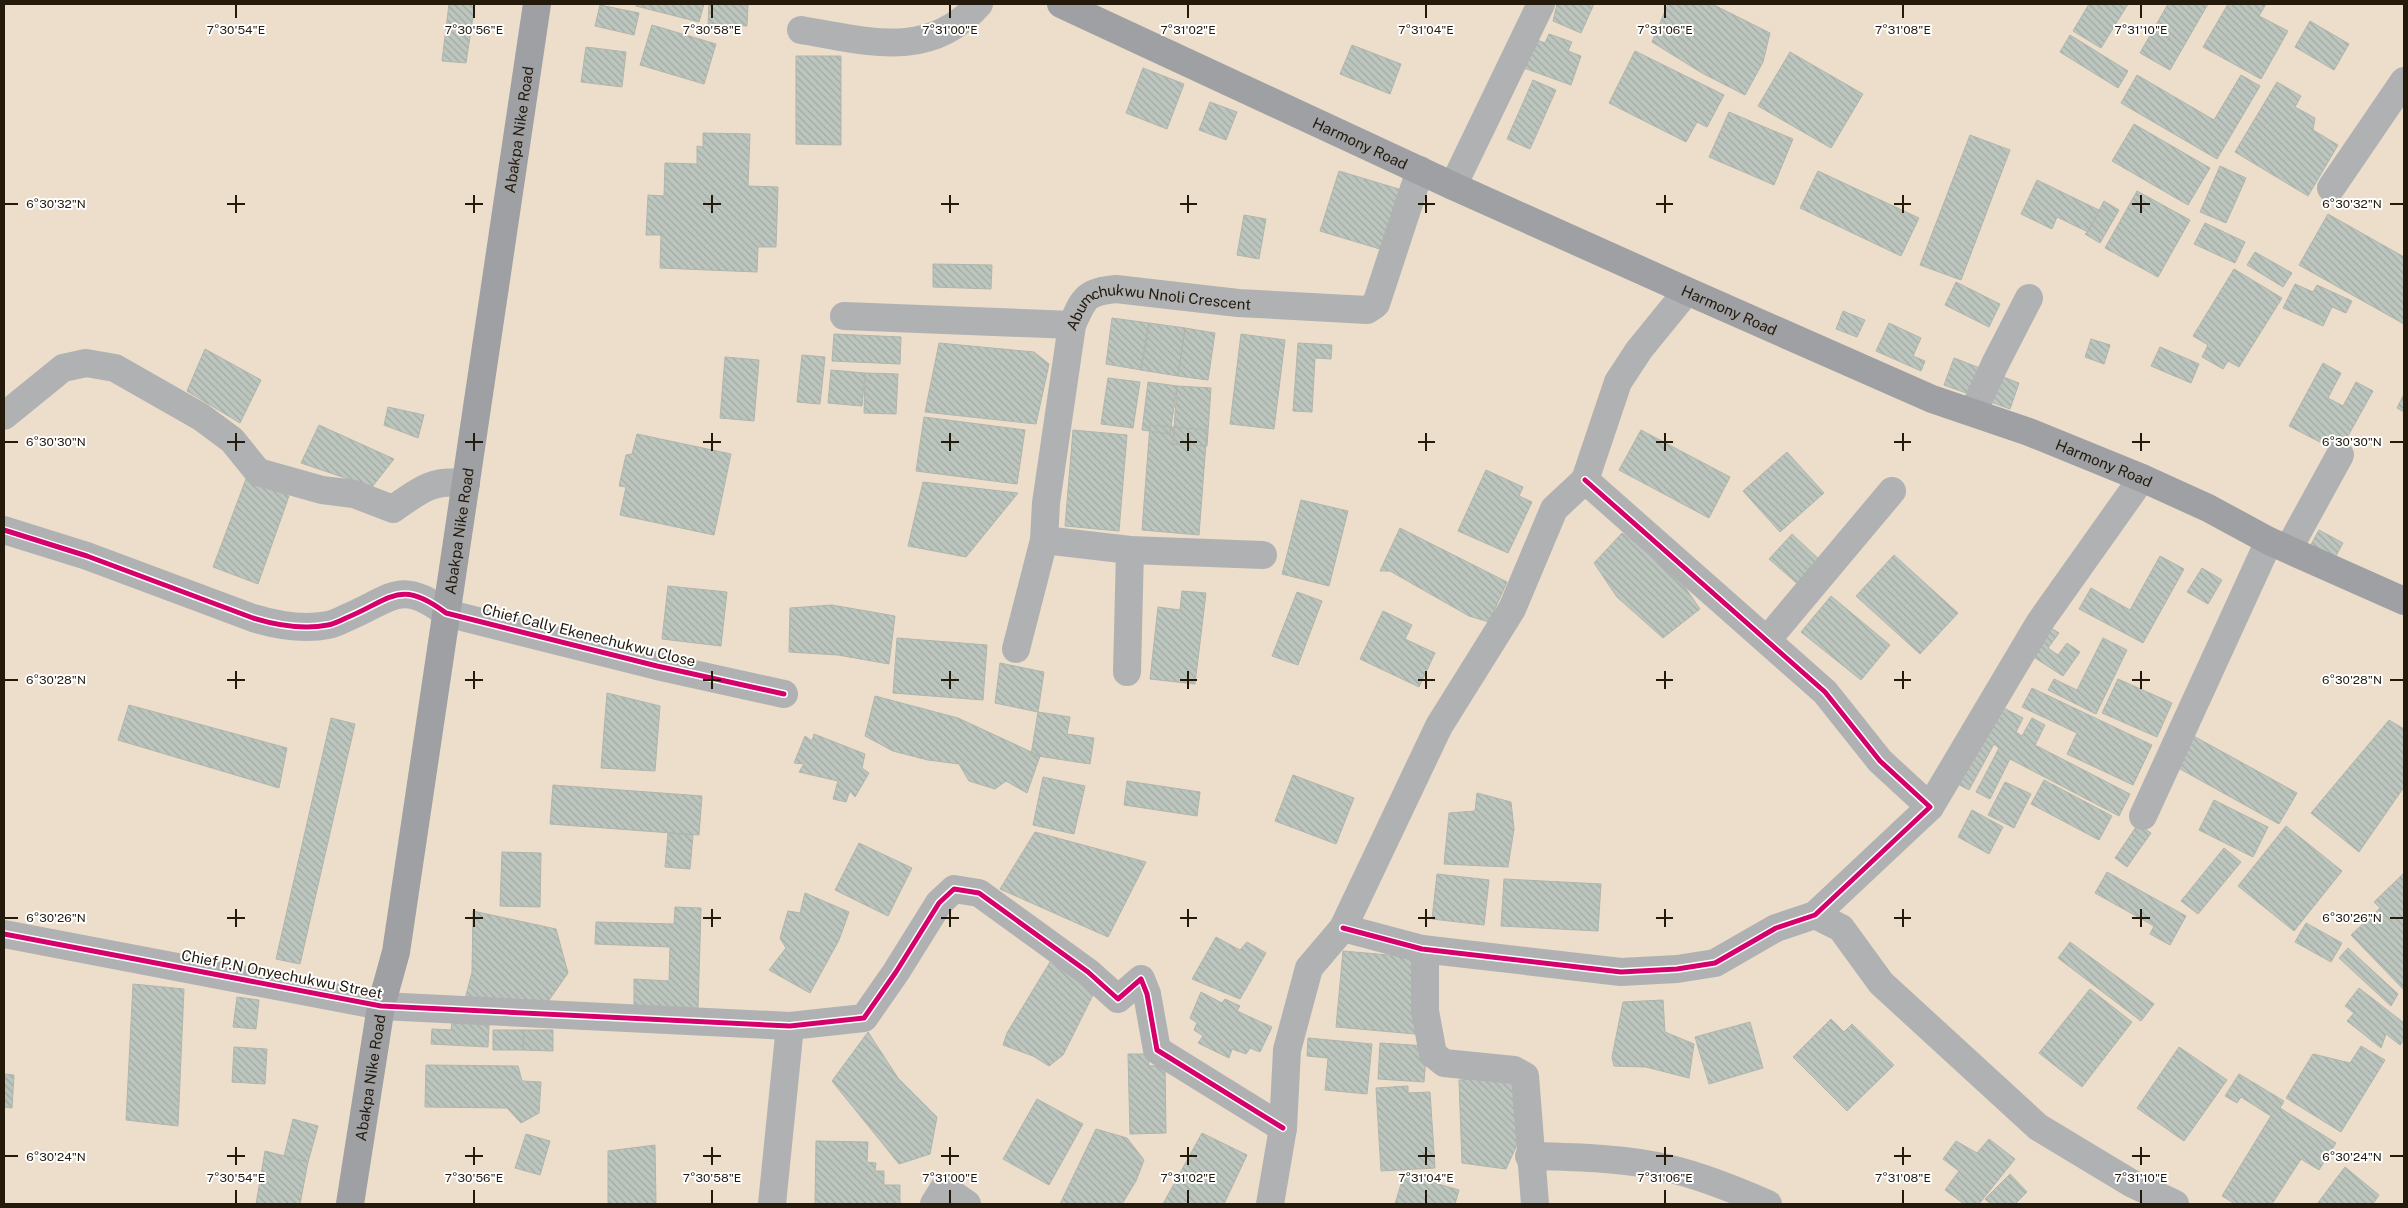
<svg xmlns="http://www.w3.org/2000/svg" width="2408" height="1208" font-family="'Public Sans',sans-serif">
	<style>
		.building { fill: url(#building-back-hatch); stroke: #b1b5ac }
		.lines { fill: none; stroke-linecap: round; stroke-linejoin: round }
		.minor { stroke: #b0b1b3; stroke-width: 28 }
		.major { stroke: #9fa0a3; stroke-width: 28 }
		.cycleway-casing { stroke: #fff; stroke-width: 8 }
		.cycleway { stroke: #d6006c; stroke-width: 5 }
		.ticks { fill: none; stroke: #231a0c; stroke-width: 2 }
		.labels { text-anchor: middle; dominant-baseline: central; stroke-width: 4; stroke-linejoin: round; paint-order: stroke }
		.street-label { font-size: 15px; fill: #231a0c; stroke: #fff }
		.ticks-label { font-size: 12px; text-anchor: middle; fill: #231a0c; stroke: #fff; stroke-width: 4; stroke-linejoin: round; paint-order: stroke }
	</style>
	<defs>
		<pattern id="building-back-hatch" width="6" height="6" patternUnits="userSpaceOnUse" patternTransform="scale(1.25)"><rect width="6" height="6" fill="#bcc6be"/><path d="M-1 5l2 2M0 0l6 6M5-1l2 2" fill="none" stroke="#a1aaa2"/></pattern>
	</defs>
	<rect width="100%" height="100%" fill="#ecdeca"/>
	<!-- building -->
	<path class="building" d="M449,4H475L466,63L442,61Z
		M636,4H704L699,22L636,6Z
		M709,4L748,5L747,26L708,24Z
		M1557,4H1594L1581,33L1553,21Z
		M1668,4H1712L1770,33L1763,62L1745,95L1702,73L1652,42Z
		M2089,4H2128L2101,48L2073,31Z
		M2168,4H2208L2170,70L2140,53Z
		M2228,4H2266L2259,16L2288,31L2261,79L2203,47Z
		M600,5L639,13L634,35L595,26Z
		M2310,21L2349,44L2334,70L2295,47Z
		M652,25L716,44L704,84L640,65Z
		M1549,34L1572,42L1568,51L1581,56L1571,85L1521,67L1532,38L1545,43Z
		M2070,35L2128,71L2118,88L2060,52Z
		M1352,45L1401,64L1390,94L1340,74Z
		M586,47L626,52L622,87L581,82Z
		M1635,51L1724,95L1707,127L1697,122L1686,142L1609,103Z
		M1790,52L1863,94L1831,148L1758,106Z
		M796,56H841V145L796,144Z
		M1143,68L1184,84L1167,129L1126,113Z
		M2137,75L2214,120L2241,75L2260,86L2217,159L2121,103Z
		M1533,80L1556,90L1530,149L1507,139Z
		M2277,82L2301,96L2295,107L2315,118L2313,130L2338,145L2308,196L2235,152Z
		M1210,102L1237,112L1226,140L1199,130Z
		M1729,112L1793,139L1774,185L1709,157Z
		M2134,124L2210,168L2188,205L2112,161Z
		M703,133L750,134L748,186L778,187L776,247H758L757,272L660,268L661,235H646L648,195L664,196L665,163L697,164V146L703,147Z
		M1970,135L2010,150L1961,280L1920,265Z
		M2220,166L2246,178L2226,223L2200,212Z
		M1339,171L1402,190L1383,250L1320,231Z
		M1818,171L1919,218L1901,256L1800,208Z
		M2037,180L2099,210L2088,232L2057,217L2052,229L2021,214Z
		M2137,191L2190,220L2158,277L2105,248Z
		M2104,201L2119,210L2100,243L2085,234L2088,232Z
		M2328,214L2404,257V324L2299,265Z
		M1244,215L1266,219L1259,259L1237,255Z
		M2205,223L2245,242L2235,263L2194,244Z
		M2255,252L2292,273L2283,287L2247,265Z
		M933,264L992,265L991,289L933,287Z
		M2234,269L2282,298L2239,367L2228,361L2223,369L2202,357L2208,345L2193,336Z
		M1956,282L2000,304L1989,327L1945,305Z
		M2295,284L2313,292L2317,285L2352,301L2346,313L2332,307L2323,326L2283,308Z
		M1843,311L1865,320L1857,337L1836,329Z
		M1112,318L1149,323L1141,370L1106,364Z
		M1149,323L1185,328L1178,376L1141,370Z
		M1889,323L1921,338L1913,356L1925,361L1921,371L1876,351Z
		M1185,328L1215,333L1208,380L1178,376Z
		M834,334L901,337L900,364L832,361Z
		M1241,334L1285,340L1274,429L1230,424Z
		M2091,339L2110,345L2104,364L2085,357Z
		M939,343L1034,352L1049,364L1036,424L925,412Z
		M1298,343L1332,345L1331,359L1315,358L1312,412L1293,411Z
		M2160,347L2199,364L2191,383L2151,366Z
		M205,349L261,380L240,423L187,391Z
		M802,355L825,357L820,404L797,402Z
		M725,357L759,360L754,421L720,418Z
		M1954,358L2019,383L2010,409L1944,385Z
		M2323,363L2341,373L2328,398L2343,406L2356,382L2373,391L2339,452L2289,426Z
		M831,370L865,373L862,406L828,403Z
		M865,373L898,374L896,414L864,413Z
		M1108,378L1140,382L1133,428L1101,424Z
		M1148,382L1177,386L1170,434L1142,430Z
		M1177,386L1211,388L1207,446L1173,444Z
		M2404,394V412L2397,408Z
		M388,407L424,415L418,438L384,425Z
		M924,417L1025,430L1017,484L916,471Z
		M319,425L394,459L372,487L301,463Z
		M1150,425L1207,430L1199,535L1142,530Z
		M1073,430L1127,435L1119,531L1065,526Z
		M1641,430L1730,477L1709,518L1619,470Z
		M637,434L731,454L714,535L620,515L626,487L619,486L626,455L632,454Z
		M1787,452L1824,493L1780,532L1743,491Z
		M1486,470L1523,487L1519,496L1532,502L1508,553L1458,531Z
		M246,479L289,496L258,584L213,567Z
		M923,482L1018,493L966,557L908,546Z
		M1301,500L1348,511L1329,586L1282,574Z
		M1400,528L1507,582L1489,622L1469,616L1390,571H1380Z
		M2319,530L2343,543L2332,563L2308,550Z
		M1622,533L1671,567L1700,609L1663,638L1617,597L1594,563Z
		M1792,534L1822,562L1800,586L1769,559Z
		M1894,555L1958,613L1920,654L1856,596Z
		M2160,556L2184,569L2143,643L2079,609L2091,588L2130,610Z
		M2202,568L2222,580L2208,604L2187,592Z
		M668,586L727,592L721,646L662,639Z
		M1182,591L1206,593L1195,684L1150,679L1158,607L1180,610Z
		M1297,592L1322,601L1298,665L1272,656Z
		M1831,596L1890,645L1861,680L1801,632Z
		M832,605L895,616L889,664L838,655L789,652L790,608Z
		M1383,611L1412,625L1405,639L1435,653L1419,687L1360,659Z
		M2048,626L2059,633L2048,648L2058,655L2067,643L2080,652L2063,676L2029,654Z
		M897,638L987,645L983,700L893,693Z
		M2103,638L2127,650L2096,714L2048,690L2054,679L2077,690Z
		M1000,663L1044,672L1038,712L995,703Z
		M2118,679L2172,703L2157,737L2102,713Z
		M2032,688L2152,745L2133,785L2067,754L2077,733L2022,707Z
		M607,693L660,706L655,771L601,768Z
		M875,696L958,718L1040,756L1027,793L1006,781L995,789L969,781L959,764L928,760L893,751L865,736Z
		M1994,703L2023,718L2016,732L2022,736L2032,718L2045,725L2035,745L2130,794L2119,816L2010,759L1990,799L1976,792L1999,748L1994,744L1969,790L1952,781Z
		M129,705L287,748L279,788L118,740Z
		M1038,712L1070,717L1067,734L1094,738L1090,764L1031,755Z
		M331,718L355,724L300,964L276,959Z
		M2389,720L2404,729V787L2359,852L2311,813Z
		M814,734L865,754L862,768L869,773L855,797L850,791L846,802L833,799L838,781L799,772L804,764L794,763L805,736L812,741Z
		M2190,734L2297,793L2279,824L2173,765Z
		M1293,775L1354,798L1336,844L1275,821Z
		M1043,777L1085,786L1074,834L1033,825Z
		M2044,780L2112,816L2099,840L2031,804Z
		M1127,781L1200,792L1197,816L1124,805Z
		M2005,782L2031,794L2014,828L1988,815Z
		M553,785L702,796L699,835L550,824Z
		M1477,793L1511,802L1514,829L1508,867L1444,864L1449,813L1475,811Z
		M2214,800L2268,827L2253,857L2199,830Z
		M1972,810L2003,827L1989,854L1958,837Z
		M2138,824L2151,833L2127,867L2115,858Z
		M2286,826L2342,871L2294,931L2238,886Z
		M1035,832L1146,862L1108,937L1000,889Z
		M668,833L693,835L690,869L665,867Z
		M859,843L912,868L888,916L835,890Z
		M2224,848L2241,862L2198,914L2181,901Z
		M502,852L541,853L540,907L500,906Z
		M2107,872L2186,916L2170,945L2150,934L2154,926L2095,893Z
		M2404,873V990L2351,935L2380,908L2374,902Z
		M1437,874L1489,880L1484,925L1432,919Z
		M1504,879L1601,884L1598,931L1501,926Z
		M805,893L849,912L839,940L810,993L769,970L786,948L780,938L788,911L800,913Z
		M675,907L701,908L698,1009L634,1007V979L669,981L670,947L595,944L596,922L674,924Z
		M473,911L556,929L568,973L547,1003H464L472,972Z
		M2306,923L2342,943L2331,962L2295,942Z
		M1216,937L1240,950L1247,942L1266,953L1240,999L1192,979Z
		M2070,942L2154,1004L2141,1021L2058,958Z
		M2348,948L2398,994L2391,1006L2339,958Z
		M1343,951L1423,958L1415,1034L1336,1027Z
		M1053,957L1094,993L1063,1055L1049,1066L1033,1056L1003,1045L1007,1033Z
		M133,984L184,989L178,1126L126,1120Z
		M2359,988L2404,1023V1040L2400,1045L2386,1034L2381,1048L2347,1021L2354,1013L2345,1006Z
		M2090,989L2132,1022L2082,1087L2039,1053Z
		M1201,992L1222,1003L1225,999L1240,1006L1237,1011L1272,1027L1260,1052L1250,1048L1246,1054L1232,1049L1229,1058L1198,1043L1203,1036L1194,1030L1197,1023L1190,1018Z
		M237,997L259,1000L256,1029L233,1027Z
		M1663,1000L1665,1032L1694,1044L1689,1078L1646,1067L1614,1066L1612,1057L1623,1002Z
		M1831,1019L1844,1032L1852,1024L1894,1065L1847,1111L1793,1057Z
		M1750,1022L1763,1068L1709,1084L1695,1037Z
		M452,1023L489,1025L488,1047L431,1044L432,1029L451,1030Z
		M493,1030H524L523,1050H493Z
		M524,1030H553V1051L523,1050Z
		M868,1032L898,1078L937,1117L930,1154L899,1164L832,1081Z
		M1308,1038L1372,1044L1367,1094L1325,1090L1328,1058L1307,1056Z
		M1380,1043L1427,1046L1424,1082L1378,1079Z
		M2361,1046L2385,1060L2341,1132L2286,1098L2313,1054L2350,1063Z
		M234,1047L267,1049L265,1084L232,1082Z
		M2179,1047L2227,1080L2184,1141L2137,1108Z
		M1128,1054H1148L1149,1066L1165,1065L1166,1133L1130,1134Z
		M426,1065L518,1066L522,1081L541,1082L539,1113L521,1123L507,1108L425,1107Z
		M4,1074L14,1075L12,1108L4,1107Z
		M2239,1074L2284,1101L2280,1108L2336,1143L2319,1170L2301,1159L2272,1204H2235L2222,1196L2271,1116L2241,1097L2237,1103L2225,1096Z
		M1514,1076L1518,1119L1516,1147L1506,1169L1462,1163L1459,1080Z
		M1408,1086V1093L1430,1092L1435,1168L1381,1171L1376,1088Z
		M1037,1099L1083,1124L1049,1185L1003,1159Z
		M293,1119L318,1126L308,1162L284,1156Z
		M1096,1129L1127,1138L1144,1160L1136,1181L1122,1204H1060Z
		M1202,1133L1247,1155L1224,1204H1163Z
		M526,1134L550,1141L540,1175L515,1168Z
		M1989,1139L2015,1159L1979,1204H1964L1945,1190L1959,1171L1943,1159L1956,1141L1977,1153Z
		M816,1141L868,1142L867,1162L876,1163L875,1171H884V1185H900V1204H815Z
		M655,1145L656,1204H608V1151Z
		M265,1151L308,1162L300,1204H256Z
		M2345,1167L2379,1195L2373,1204H2317Z
		M1404,1174L1459,1190L1455,1204H1395Z
		M2010,1174L2027,1192L2015,1204H1991L1985,1199Z"/>
	<g class="lines">
		<!-- minor -->
		<g class="minor">
			<path d="M801,30C867,41 929,61 979,4"/>
			<path d="M1453,186L1541,4"/>
			<path d="M2331,188L2404,81"/>
			<path d="M844,316L1072,325"/>
			<path d="M1973,412L1995,364L2029,298"/>
			<path d="M4,416L63,368L86,363L115,368L201,417L232,440L258,472L322,490L354,494L393,509C419,491 432,478 466,484"/>
			<path d="M4,530L87,556L253,618C276,625 303,630 328,625C334,624 340,621 346,618C392,599 400,578 446,613L657,666L784,694"/>
			<path d="M1044,540L1130,550L1263,555"/>
			<path d="M2289,548L2340,455"/>
			<path d="M1767,640L1892,491"/>
			<path id="s1" d="M1016,649L1044,540L1046,503L1072,325C1084,298 1085,292 1116,289L1238,303L1367,310L1376,304L1420,170"/>
			<path d="M1127,672L1130,550"/>
			<path d="M1930,807L2040,622L2142,478"/>
			<path d="M2143,816L2269,541"/>
			<path d="M1815,915L1841,928L1881,983L2038,1127L2131,1183L2175,1204"/>
			<path d="M1343,928L1422,949L1621,972L1677,969L1715,963L1776,928L1815,915L1930,807L1880,761L1825,692L1585,480"/>
			<path d="M4,934L381,1006L790,1026L864,1018L896,972L939,903L954,889L979,893L1088,972L1118,999L1141,979L1147,994L1157,1050L1283,1128"/>
			<path d="M1422,949L1425,958V1011L1433,1054L1444,1063L1514,1070L1525,1076L1535,1204"/>
			<path d="M1529,1156C1574,1157 1628,1158 1671,1169C1704,1177 1736,1190 1768,1204"/>
			<path d="M772,1204L790,1026"/>
			<path d="M934,1204L944,1188L967,1204"/>
			<path d="M1270,1204L1283,1128L1287,1050L1309,968L1343,928L1439,726L1512,609L1554,509L1585,480L1618,382L1639,350L1687,291"/>
		</g>
		<!-- major -->
		<g class="major">
			<path id="s2" d="M1061,4L1453,186L1687,291L1932,399L2029,432L2142,478L2208,508L2269,541L2404,601"/>
			<path id="s3" d="M350,1204L381,1006L396,952L537,4"/>
		</g>
		<!-- cycleway casing -->
		<g class="cycleway-casing">
			<path id="cycleway" d="M4,530L87,556L253,618C276,625 303,630 328,625C334,624 340,621 346,618C392,599 400,578 446,613L657,666L784,694
				M1343,928L1422,949L1621,972L1677,969L1715,963L1776,928L1815,915L1930,807L1880,761L1825,692L1585,480
				M4,934L381,1006L790,1026L864,1018L896,972L939,903L954,889L979,893L1088,972L1118,999L1141,979L1147,994L1157,1050L1283,1128"/>
		</g>
		<!-- cycleway -->
		<use href="#cycleway" class="cycleway"/>
	</g>
	<!-- ticks -->
	<path class="ticks" d="M236,5V18M474,5V18M712,5V18M950,5V18M1188,5V18M1426,5V18M1665,5V18M1903,5V18M2141,5V18M236,195V213M474,195V213M712,195V213M950,195V213M1188,195V213M1426,195V213M1665,195V213M1903,195V213M2141,195V213M5,204H18M227,204H245M465,204H483M703,204H721M941,204H959M1180,204H1197M1418,204H1435M1656,204H1673M1894,204H1911M2132,204H2150M2390,204H2403M236,433V451M474,433V451M712,433V451M950,433V451M1188,433V451M1426,433V451M1665,433V451M1903,433V451M2141,433V451M5,442H18M227,442H245M465,442H483M703,442H721M941,442H959M1180,442H1197M1418,442H1435M1656,442H1673M1894,442H1911M2132,442H2150M2390,442H2403M236,671V689M474,671V689M712,671V689M950,671V689M1188,671V689M1426,671V689M1665,671V689M1903,671V689M2141,671V689M5,680H18M227,680H245M465,680H483M703,680H721M941,680H959M1180,680H1197M1418,680H1435M1656,680H1673M1894,680H1911M2132,680H2150M2390,680H2403M236,909V927M474,909V927M712,909V927M950,909V927M1188,909V927M1426,909V927M1665,909V927M1903,909V927M2141,909V927M5,918H18M227,918H245M465,918H483M703,918H721M941,918H959M1180,918H1197M1418,918H1435M1656,918H1673M1894,918H1911M2132,918H2150M2390,918H2403M236,1147V1165M474,1147V1165M712,1147V1165M950,1147V1165M1188,1147V1165M1426,1147V1165M1665,1147V1165M1903,1147V1165M2141,1147V1165M5,1156H18M227,1156H245M465,1156H483M703,1156H721M941,1156H959M1180,1156H1197M1418,1156H1435M1656,1156H1673M1894,1156H1911M2132,1156H2150M2390,1156H2403M236,1190V1203M474,1190V1203M712,1190V1203M950,1190V1203M1188,1190V1203M1426,1190V1203M1665,1190V1203M1903,1190V1203M2141,1190V1203"/>
	<g class="labels">
		<!-- street labels -->
		<g class="street-label">
			<text stroke="none"><textPath href="#s3" startOffset="1088">Abakpa Nike Road</textPath></text>
			<text stroke="none"><textPath href="#s2" startOffset="330">Harmony Road</textPath></text>
			<text stroke="none"><textPath href="#s2" startOffset="735">Harmony Road</textPath></text>
			<text stroke="none"><textPath href="#s1" startOffset="426">Abumchukwu Nnoli Crescent</textPath></text>
			<text stroke="none"><textPath href="#s2" startOffset="1140">Harmony Road</textPath></text>
			<text stroke="none"><textPath href="#s3" startOffset="682">Abakpa Nike Road</textPath></text>
			<text transform="translate(589 635) rotate(14)">Chief Cally Ekenechukwu Close</text>
			<text transform="translate(282 974) rotate(11)">Chief P.N Onyechukwu Street</text>
			<text stroke="none"><textPath href="#s3" startOffset="128">Abakpa Nike Road</textPath></text>
		</g>
	</g>
	<g class="ticks-label">
		<text x="236" y="34">7°30'54"E</text>
		<text x="474" y="34">7°30'56"E</text>
		<text x="712" y="34">7°30'58"E</text>
		<text x="950" y="34">7°31'00"E</text>
		<text x="1188" y="34">7°31'02"E</text>
		<text x="1426" y="34">7°31'04"E</text>
		<text x="1665" y="34">7°31'06"E</text>
		<text x="1903" y="34">7°31'08"E</text>
		<text x="2141" y="34">7°31'10"E</text>
		<text x="56" y="208">6°30'32"N</text>
		<text x="2352" y="208">6°30'32"N</text>
		<text x="56" y="446">6°30'30"N</text>
		<text x="2352" y="446">6°30'30"N</text>
		<text x="56" y="684">6°30'28"N</text>
		<text x="2352" y="684">6°30'28"N</text>
		<text x="56" y="922">6°30'26"N</text>
		<text x="2352" y="922">6°30'26"N</text>
		<text x="56" y="1161">6°30'24"N</text>
		<text x="2352" y="1161">6°30'24"N</text>
		<text x="236" y="1182">7°30'54"E</text>
		<text x="474" y="1182">7°30'56"E</text>
		<text x="712" y="1182">7°30'58"E</text>
		<text x="950" y="1182">7°31'00"E</text>
		<text x="1188" y="1182">7°31'02"E</text>
		<text x="1426" y="1182">7°31'04"E</text>
		<text x="1665" y="1182">7°31'06"E</text>
		<text x="1903" y="1182">7°31'08"E</text>
		<text x="2141" y="1182">7°31'10"E</text>
	</g>
	<!-- border -->
	<rect width="2408" height="1208" fill="none" stroke="#231a0c" stroke-width="10"/>
</svg>
